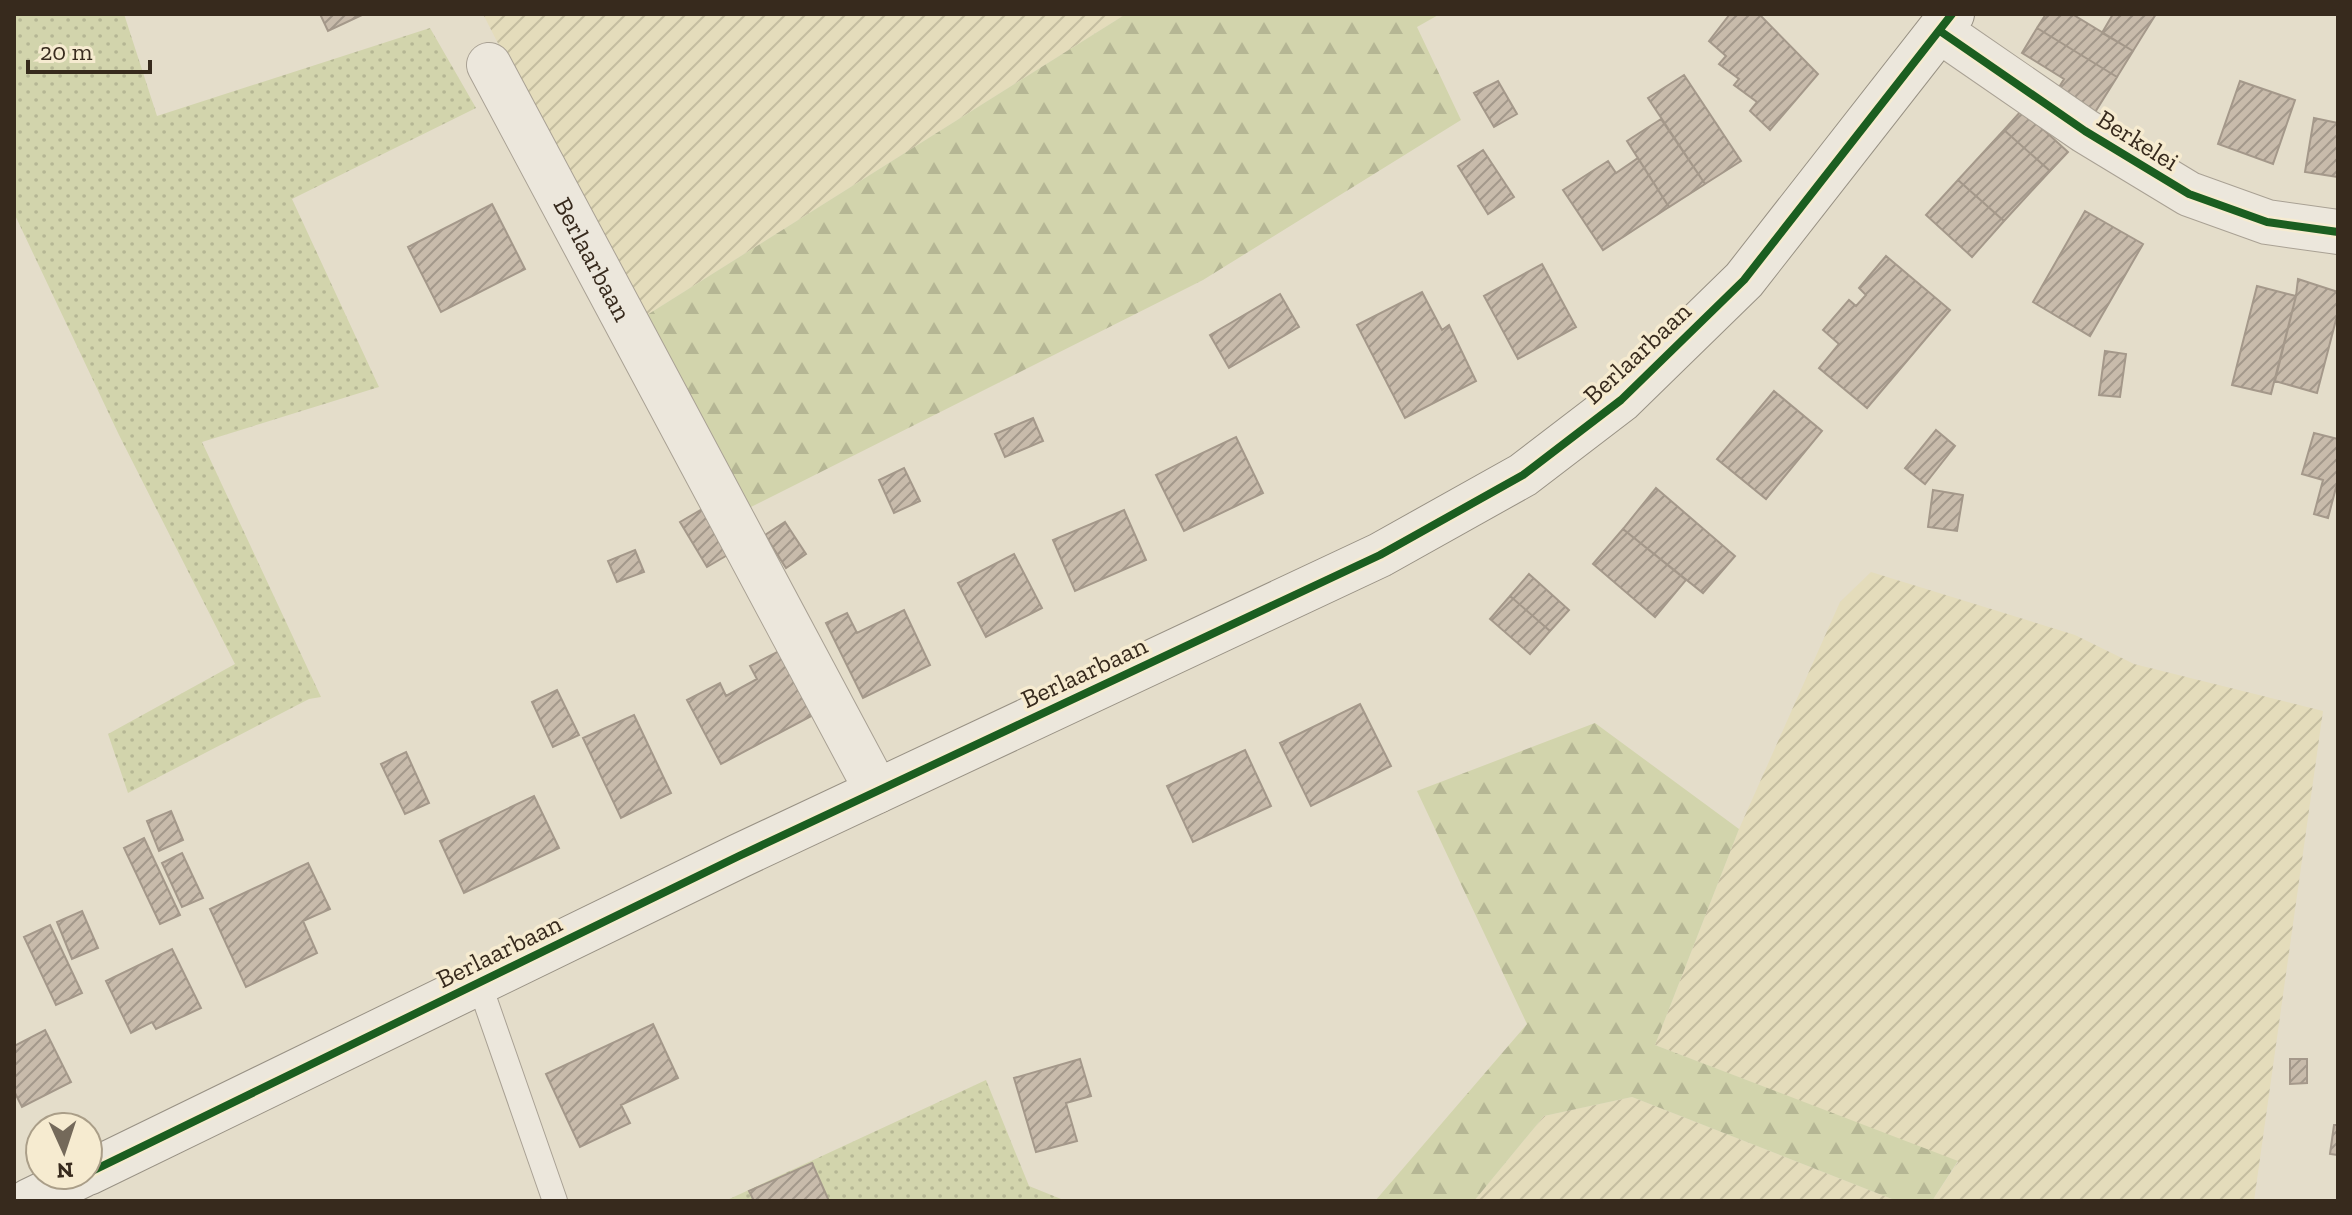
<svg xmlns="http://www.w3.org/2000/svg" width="2352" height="1215" font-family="'Zilla Slab',serif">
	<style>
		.farmland { fill: url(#farmland-furrows) }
		.grass { fill: url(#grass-dots) }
		.forest { fill: url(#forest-firs) }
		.building { fill: url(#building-hatch); stroke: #a4988a; stroke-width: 2 }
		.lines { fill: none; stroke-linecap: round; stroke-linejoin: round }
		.lane-casing { stroke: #a9a194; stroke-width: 26 }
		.street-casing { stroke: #a9a194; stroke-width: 46 }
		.secondary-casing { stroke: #989184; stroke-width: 46 }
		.lane { stroke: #ece7dc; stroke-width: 24 }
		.street { stroke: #ece7dc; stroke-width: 44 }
		.secondary { stroke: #ece7dc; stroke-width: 44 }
		.cycleway-casing { stroke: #f6ebd0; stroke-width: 13 }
		.cycleway { stroke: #1b5e20; stroke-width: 8 }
		.labels { text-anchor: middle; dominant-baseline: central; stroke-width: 7; stroke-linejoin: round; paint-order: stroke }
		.street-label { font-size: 26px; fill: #372a1d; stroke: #f6ebd0 }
	</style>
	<defs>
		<pattern id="farmland-furrows" width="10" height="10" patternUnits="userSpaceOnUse" patternTransform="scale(2)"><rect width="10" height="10" fill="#e4dcbb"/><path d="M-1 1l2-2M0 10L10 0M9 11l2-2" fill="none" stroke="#c4bda0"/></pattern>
		<pattern id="grass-dots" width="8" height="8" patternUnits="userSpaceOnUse" patternTransform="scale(2)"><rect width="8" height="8" fill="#d2d4ac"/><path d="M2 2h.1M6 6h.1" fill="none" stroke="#b5b694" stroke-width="1.8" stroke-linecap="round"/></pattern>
		<pattern id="forest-firs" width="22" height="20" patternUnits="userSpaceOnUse" patternTransform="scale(2)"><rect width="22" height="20" fill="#d2d4ac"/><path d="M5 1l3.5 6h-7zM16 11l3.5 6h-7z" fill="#b5b694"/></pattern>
		<pattern id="building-hatch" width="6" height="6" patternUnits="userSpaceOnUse" patternTransform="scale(2)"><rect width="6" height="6" fill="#c8bbab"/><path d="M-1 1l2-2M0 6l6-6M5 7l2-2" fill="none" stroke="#a3988b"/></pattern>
	</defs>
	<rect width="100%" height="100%" fill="#e4ddca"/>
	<!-- farmland -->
	<path class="farmland" d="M483,14H1126L639,320Z
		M1871,572L2075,635L2134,664L2323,711L2254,1201H1932L1958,1162L1655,1045L1739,829L1840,602Z
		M1632,1097L1897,1201H1474L1544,1116Z"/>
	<!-- grass -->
	<path class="grass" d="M14,14H124L157,116L430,28L476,108L292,199L379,387L202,442L321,697L309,699L128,793L108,734L235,664L119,435L14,213Z
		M986,1080L1029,1186L1066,1201H725Z"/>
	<!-- forest -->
	<path class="forest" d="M1126,14H1440L1417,27L1461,120L1203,280L741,512L639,320Z
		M1595,723L1739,829L1655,1045L1958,1161L1932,1201H1897L1632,1097L1544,1116L1474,1201H1375L1527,1024L1417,791Z"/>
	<!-- building -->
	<path class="building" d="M320,14H364L328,31Z
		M1730,14H1759L1818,74L1770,130L1750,111L1757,102L1734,85L1739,79L1719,64L1726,56L1709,41Z
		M2046,14H2072L2133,51L2117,77L2037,28Z
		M2113,14H2156L2133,51L2102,33Z
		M2037,28L2117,77L2092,117L2055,94L2064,79L2022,53Z
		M1684,75L1741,161L1705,184L1648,98Z
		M1498,81L1517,114L1494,127L1474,93Z
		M2240,81L2295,100L2273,164L2218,144Z
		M2022,110L2068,152L2050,171L2004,130Z
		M2314,118L2338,123V177L2305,172Z
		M1661,119L1705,184L1669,207L1627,141Z
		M2004,130L2050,171L2004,221L1958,180Z
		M1483,150L1514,197L1488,214L1458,166Z
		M1638,158L1669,207L1603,250L1563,190L1608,161L1616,173Z
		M1958,180L2004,221L1972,257L1926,215Z
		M492,204L525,269L441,312L408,247Z
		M2085,211L2143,244L2090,336L2033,302Z
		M1886,256L1950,310L1867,408L1819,368L1839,344L1823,330L1849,300L1856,306L1866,295L1859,288Z
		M1542,264L1576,327L1518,359L1484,296Z
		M2298,279L2338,292V312L2317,393L2275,381L2296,296Z
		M2257,286L2296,296L2271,394L2232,385Z
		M1422,292L1442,330L1449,325L1476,381L1405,418L1357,325Z
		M1280,294L1299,327L1229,368L1210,335Z
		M2105,351L2126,354L2120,397L2099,395Z
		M1774,391L1822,431L1766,499L1717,459Z
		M1033,418L1043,441L1005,457L995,434Z
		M1936,430L1955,446L1925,484L1905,468Z
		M2314,433L2338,439V480L2328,518L2314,514L2323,480L2302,474Z
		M1236,437L1263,493L1184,531L1156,475Z
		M904,468L920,501L894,513L879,480Z
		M1656,488L1735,556L1703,593L1623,529Z
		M1933,490L1963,495L1957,531L1928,527Z
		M704,508L731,553L707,567L680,522Z
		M1124,510L1146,560L1075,591L1053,540Z
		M785,522L806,554L786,568L765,535Z
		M1623,529L1686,580L1655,617L1593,564Z
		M635,550L644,572L617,582L608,561Z
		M1014,554L1042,608L986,637L958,583Z
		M1529,574L1569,610L1550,631L1510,596Z
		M1510,596L1550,631L1530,654L1490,619Z
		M904,610L930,665L863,698L826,623L847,613L857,633Z
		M781,650L815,714L721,764L687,700L720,683L726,696L757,679L750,666Z
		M557,690L579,735L553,747L532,702Z
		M1360,704L1391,766L1311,806L1280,743Z
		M634,715L671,793L621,818L583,738Z
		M1245,750L1271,806L1193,842L1167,786Z
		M406,752L429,803L405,814L381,764Z
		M534,796L559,848L464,893L440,841Z
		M171,811L183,840L159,851L147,821Z
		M144,838L180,915L160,924L124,848Z
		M182,853L203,898L182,907L162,863Z
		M308,863L330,909L303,921L317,953L246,987L210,909Z
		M82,911L98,948L72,959L57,922Z
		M50,925L82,993L56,1005L24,937Z
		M172,949L201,1008L156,1029L152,1022L131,1033L106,981Z
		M653,1024L678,1078L621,1105L630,1123L580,1147L546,1074Z
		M45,1030L71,1082L22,1107L14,1091V1046Z
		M1080,1059L1091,1096L1066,1103L1077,1141L1036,1152L1014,1078Z
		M2290,1059H2307V1083L2290,1084Z
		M2334,1125H2338V1155L2330,1154Z
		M812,1163L829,1201H754L749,1191Z"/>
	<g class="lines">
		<!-- lane casing -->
		<g class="lane-casing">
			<path id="lane" d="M479,983L555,1201"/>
		</g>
		<!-- street casing -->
		<g class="street-casing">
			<g id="street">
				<path d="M1940,31L2085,131L2189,194L2267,222L2338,232"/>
				<path id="s1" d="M489,65L877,791"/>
			</g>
		</g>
		<!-- secondary casing -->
		<g class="secondary-casing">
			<path id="secondary" d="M88,1173L739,856L1380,555L1523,475L1621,400L1744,280L1952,14
				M29,1201L83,1175"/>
		</g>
		<!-- lane -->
		<use href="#lane" class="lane"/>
		<!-- street -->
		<use href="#street" class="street"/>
		<!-- secondary -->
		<use href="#secondary" class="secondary"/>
		<!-- cycleway casing -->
		<g class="cycleway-casing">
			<path id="cycleway" d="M1940,31L2085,131L2189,194L2267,222L2338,232
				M88,1173L739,856L1380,555L1523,475L1621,400L1744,280L1952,14"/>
		</g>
		<!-- cycleway -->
		<use href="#cycleway" class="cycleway"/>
	</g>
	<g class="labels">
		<!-- street labels -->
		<g class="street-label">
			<text transform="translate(2138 140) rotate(32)">Berkelei</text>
			<text stroke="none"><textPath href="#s1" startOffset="220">Berlaarbaan</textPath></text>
			<text transform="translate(1637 353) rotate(-43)">Berlaarbaan</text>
			<text transform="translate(1084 672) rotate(-25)">Berlaarbaan</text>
			<text transform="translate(499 951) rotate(-26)">Berlaarbaan</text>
		</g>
	</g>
	<!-- border -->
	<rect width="2352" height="1215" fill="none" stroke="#372a1d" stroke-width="32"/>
	<!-- north arrow -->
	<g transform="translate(64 1151) rotate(177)"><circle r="38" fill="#f6ebd0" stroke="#aa9e88" stroke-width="2"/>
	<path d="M0-6L14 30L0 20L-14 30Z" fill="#74695a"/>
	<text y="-12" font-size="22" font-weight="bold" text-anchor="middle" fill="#372a1d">N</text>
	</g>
	<!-- scale -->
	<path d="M28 60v12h122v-12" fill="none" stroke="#372a1d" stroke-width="4"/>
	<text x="40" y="60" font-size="24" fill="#372a1d" stroke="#f6ebd0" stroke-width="6" paint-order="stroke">20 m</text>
</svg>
